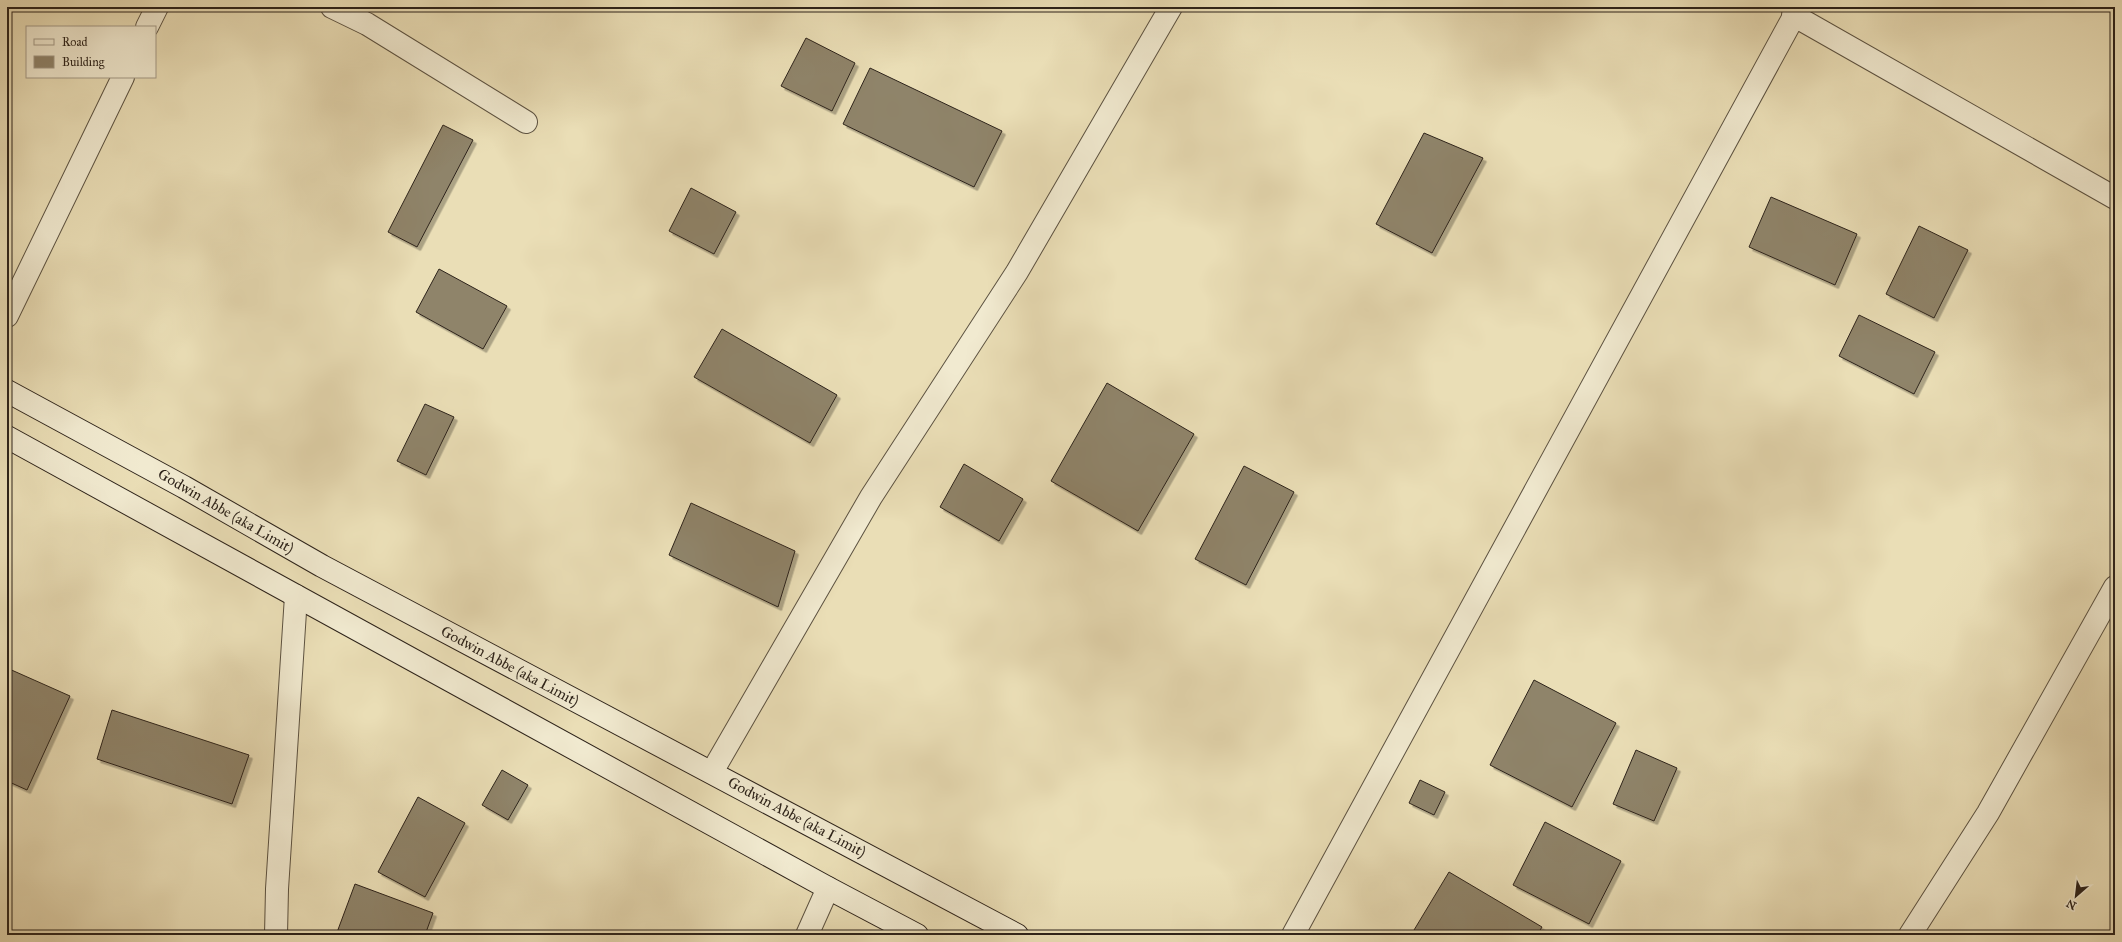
<svg xmlns="http://www.w3.org/2000/svg" width="2122" height="942" font-family="'IM FELL Great Primer',serif">
	<style>
		.building { fill: #8f846b; stroke: #2d231a; filter: url(#shadow) }
		.lines { fill: none; stroke-linecap: round; stroke-linejoin: round }
		.street-casing { stroke: #5c5241; stroke-width: 24 }
		.secondary-casing { stroke: #2d231a; stroke-width: 24 }
		.street { stroke: #f1ead0; stroke-width: 22 }
		.secondary { stroke: #f1ead0; stroke-width: 22 }
		.labels { text-anchor: middle; dominant-baseline: central; stroke-width: 3; stroke-linejoin: round; paint-order: stroke }
		.street-label { font-size: 15px; fill: #2d231a; stroke: #f1ead0 }
	</style>
	<defs>
		<filter id="shadow"><feDropShadow dx="3.5" dy="3.5" stdDeviation="0" flood-color="#0004"/></filter>
	</defs>
	<rect width="100%" height="100%" fill="#eadeb6"/>
	<filter id="stains"><feTurbulence type="fractalNoise" baseFrequency=".005" numOctaves="4"/><feColorMatrix values="0 0 0 0 .2 0 0 0 0 .09 0 0 0 0 .02 0 0 0 .5 -.17"/></filter>
	<radialGradient id="worn" r=".72"><stop offset=".6" stop-color="#630" stop-opacity="0"/><stop offset="1" stop-color="#630" stop-opacity=".3"/></radialGradient>
	<!-- building -->
	<path class="building" d="M806,38L855,63L832,111L781,86Z
		M870,68L1002,131L974,187L843,124Z
		M443,125L473,140L417,247L388,232Z
		M1424,133L1483,158L1432,253L1376,224Z
		M691,188L736,212L714,254L669,231Z
		M1771,197L1857,234L1835,285L1749,247Z
		M1919,226L1968,250L1934,318L1886,294Z
		M439,269L507,306L483,349L416,312Z
		M1859,315L1935,352L1914,394L1839,356Z
		M722,329L837,395L810,443L694,377Z
		M1107,383L1194,434L1138,531L1051,481Z
		M425,404L454,417L426,475L397,461Z
		M964,464L1023,499L999,541L940,507Z
		M1244,466L1294,492L1246,585L1195,559Z
		M691,503L795,551L778,607L669,555Z
		M7,668L70,696L27,790L7,781Z
		M1534,680L1616,723L1572,807L1490,765Z
		M112,710L249,755L232,804L97,759Z
		M1636,750L1677,768L1654,821L1613,804Z
		M502,770L528,785L508,820L482,805Z
		M1420,780L1445,792L1434,815L1409,803Z
		M418,797L465,823L425,897L378,872Z
		M1545,822L1621,861L1589,924L1513,885Z
		M1449,872L1542,927L1537,935H1411Z
		M355,884L433,913L425,935H336Z"/>
	<g class="lines">
		<!-- street casing -->
		<g class="street-casing">
			<path id="street" d="M332,7L367,24L526,122
				M1793,15L2115,198
				M147,27L157,7
				M7,316L123,77
				M712,772L871,497L1017,272L1171,7
				M276,935L277,889L296,596
				M807,935L828,888
				M1293,935L1799,7
				M1910,935L1988,813L2115,587"/>
		</g>
		<!-- secondary casing -->
		<g class="secondary-casing">
			<path id="secondary" d="M7,391L184,487L322,566L1017,935
				M7,437L828,888L917,935"/>
		</g>
		<!-- street -->
		<use href="#street" class="street"/>
		<!-- secondary -->
		<use href="#secondary" class="secondary"/>
	</g>
	<g class="labels">
		<!-- street labels -->
		<g class="street-label">
			<text transform="translate(226 511) rotate(30)">Godwin Abbe (aka Limit)</text>
			<text transform="translate(510 666) rotate(28)">Godwin Abbe (aka Limit)</text>
			<text transform="translate(797 817) rotate(28)">Godwin Abbe (aka Limit)</text>
		</g>
	</g>
	<!-- margin -->
	<rect width="2122" height="942" fill="none" stroke="#eadeb6" stroke-width="24"/>
	<rect x="8" y="8" width="2106" height="926" fill="none" stroke="#2d231a" stroke-width="2"/>
	<rect x="12" y="12" width="2098" height="918" fill="none" stroke="#2d231a"/>
	<!-- legend -->
	<rect x="26" y="26" width="130" height="52" fill="#f1ead0" stroke="#a39a87"/>
	<rect x="34" y="39" width="20" height="6" fill="#f1ead0" stroke="#a39a87"/>
	<text x="62" y="46" font-size="12" fill="#2d231a">Road</text>
	<rect x="34" y="56" width="20" height="12" fill="#8f846b" stroke="#a39a87"/>
	<text x="62" y="66" font-size="12" fill="#2d231a">Building</text>
	<!-- north arrow -->
	<g transform="translate(2076 896) rotate(208)" stroke="#f1ead0" stroke-width="3" paint-order="stroke">
	<path d="M0-3L7 15L0 10L-7 15Z" fill="#2d231a"/>
	<text y="-6" font-size="11" font-weight="bold" text-anchor="middle" fill="#2d231a">N</text>
	</g>
	<rect width="100%" height="100%" filter="url(#stains)"/>
	<rect width="100%" height="100%" fill="url(#worn)"/>
</svg>
